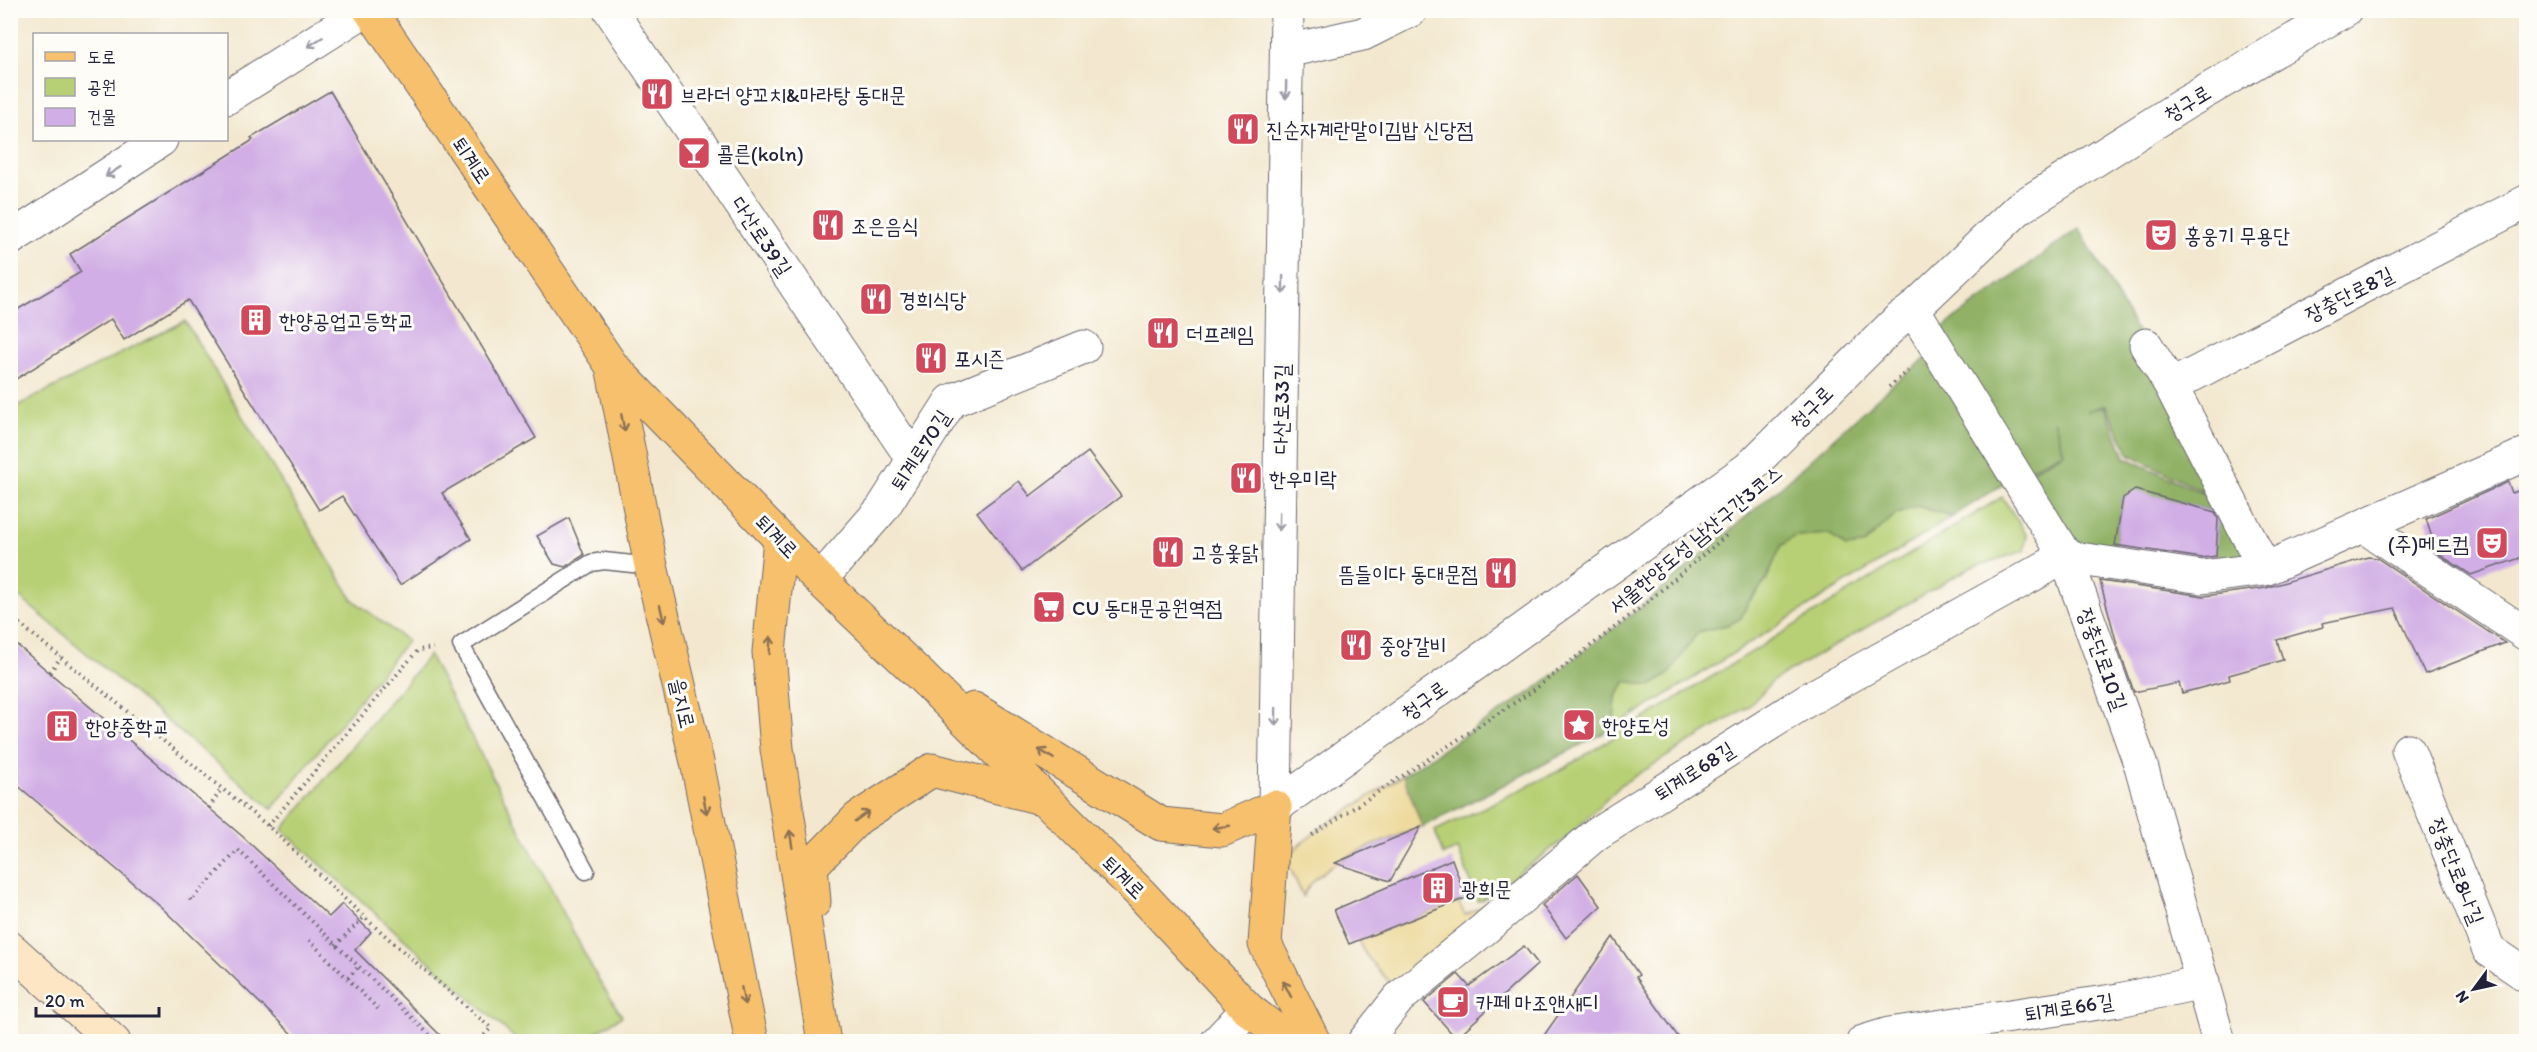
<svg xmlns="http://www.w3.org/2000/svg" width="2537" height="1052" font-family="Itim,'Poor Story',sans-serif">
	<style>
		.green { fill: #b7d075; stroke: #6c7958; stroke-width: 1.5 }
		.forest { fill: #91b266; stroke: #5a6a50; stroke-width: 1.5 }
		.sand { fill: #eeda9e; stroke: #887e6c; stroke-width: 1.5 }
		.building { fill: #d1aee5 }
		.lines { fill: none; stroke-linecap: round; stroke-linejoin: round }
		.service-casing { stroke: #6b676f; stroke-width: 19 }
		.minor-casing { stroke: #6b676f; stroke-width: 35 }
		.tertiary-casing { stroke: #6b676f; stroke-width: 35 }
		.secondary-casing { stroke: #6b676f; stroke-width: 35 }
		.primary-casing { stroke: #6b676f; stroke-width: 35 }
		.path { stroke: #6b676f; stroke-width: 4; stroke-dasharray: 1.5 4.5; stroke-linecap: butt }
		.service { stroke: #fff; stroke-width: 16 }
		.minor { stroke: #fff; stroke-width: 33 }
		.tertiary { stroke: #fff; stroke-width: 33 }
		.secondary { stroke: #fce6c4; stroke-width: 33 }
		.primary { stroke: #f7c06c; stroke-width: 33 }
		.oneway { stroke: #9c9ca7 }
		.oneway2 { stroke: #8c7154 }
		.labels { text-anchor: middle; dominant-baseline: central; stroke-width: 6; stroke-linejoin: round; paint-order: stroke }
		.poi-label { font-size: 21px; fill: #22223b; stroke: #fdfcf7; text-anchor: start }
		.street-label { font-size: 21px; fill: #22223b; stroke: #fdfcf7 }
	</style>
	<rect width="100%" height="100%" fill="#fdfcf7"/>
	<filter id="ink" filterUnits="userSpaceOnUse"><feTurbulence type="fractalNoise" baseFrequency=".0167" numOctaves="2"/><feDisplacementMap in="SourceGraphic" scale="12" xChannelSelector="R" yChannelSelector="G"/><feConvolveMatrix kernelMatrix="1 2 1 2 8 2 1 2 1" color-interpolation-filters="sRGB"/></filter>
	<filter id="wash" filterUnits="userSpaceOnUse"><feTurbulence type="fractalNoise" baseFrequency=".008" numOctaves="4" result="noise"/><feDisplacementMap in="SourceGraphic" scale="24" xChannelSelector="R" yChannelSelector="G"/><feGaussianBlur stdDeviation="1.35" result="paint"/><feColorMatrix in="noise" values="0 0 0 0 0 0 0 0 0 0 0 0 0 0 0 0 0 1.4 0 .05"/><feComposite in="paint" operator="in"/></filter>
	<g filter="url(#wash)">
		<rect width="100%" height="100%" fill="#f3e8cf"/>
		<!-- green -->
		<path class="green" d="M185,321L352,599L407,641L272,809L11,590V409Z
			M2002,497L2027,535L2024,551L1970,568L1774,680L1749,706L1622,784L1570,835L1482,900L1478,901L1458,849L1443,855L1435,831L1561,770Z
			M1917,506L1952,517L1610,730L1614,719L1616,697L1626,681L1685,648L1698,632L1730,624L1741,618L1747,604L1765,582L1781,546L1795,536L1829,534L1846,547L1895,515Z
			M429,655L599,981L622,1016L582,1041H518L282,830Z"/>
		<!-- forest -->
		<path class="forest" d="M2079,228L2235,507L2129,454L2106,405L2087,411L2105,406L2125,457L2233,507L2256,560L2215,563L2218,513L2182,503L2123,498L2114,552L2069,549L2023,475L2064,453L2054,420L2063,452L2022,473L1937,332Z
			M1928,357L2005,483L1952,517L1917,506L1895,515L1863,545L1846,547L1829,534L1795,536L1781,546L1765,582L1747,604L1741,618L1730,624L1698,632L1668,675L1651,686L1626,681L1616,697L1614,719L1610,730L1422,827L1403,775L1531,692L1640,608L1784,484L1895,382Z"/>
		<!-- sand -->
		<path class="sand" d="M1403,775L1422,827C1385,842 1321,858 1303,896L1289,866L1291,854L1299,845L1327,824Z
			M1458,901L1465,915L1486,905L1491,914L1395,987C1380,972 1366,959 1358,940Z"/>
		<g id="blocks">
			<!-- building -->
			<path class="building" d="M330,91L536,438L442,493L471,539L400,585L342,496L319,510L188,300L124,340L111,319L10,383V314L81,272L70,254L253,140L251,138Z
				M1088,452L1121,496L1022,571L977,512L1019,481L1030,496Z
				M2508,482L2512,493L2526,488V556L2471,575L2437,553L2426,519Z
				M2135,490L2215,512L2218,519L2216,556L2202,558L2115,545L2123,498Z
				M569,518L584,555L565,567L554,564L537,536Z
				M2368,557L2377,558L2505,643L2425,674L2395,608L2322,623L2323,627L2277,640L2283,660L2229,675L2230,680L2182,693L2179,683L2134,692L2117,644L2100,581L2204,596L2266,588Z
				M10,639L242,836L329,917L342,904L371,932L355,950L446,1041H299L161,907L10,779Z
				M1421,827L1390,881L1335,863Z
				M1452,859L1466,898L1349,944L1334,910Z
				M1578,874L1601,906L1566,938L1542,905Z
				M1613,937L1639,975L1636,977L1681,1041H1540Z
				M1524,946L1538,964L1456,1038L1424,1002L1458,974L1469,986Z"/>
		</g>
	</g>
	<g filter="url(#ink)">
		<use href="#blocks" fill-opacity="0" stroke="#6b676f" stroke-width="1.5"/>
		<g class="lines">
			<!-- service casing -->
			<g class="service-casing">
				<path id="service" d="M586,871L461,645L591,563L604,561L651,566"/>
			</g>
			<!-- minor casing -->
			<g class="minor-casing">
				<path id="minor" d="M610,10L914,461
					M1287,51L1363,34L1411,10
					M226,98L365,10
					M10,239L161,140
					M1913,309L2066,557L2141,766L2219,1042
					M2146,345L2171,386L2265,569L2526,454
					M2171,386L2526,202
					M2363,526L2526,634
					M820,580L882,509L951,401L1084,347
					M2408,750L2489,950L2526,975
					M1275,807L1287,10
					M1217,1042L1248,1009
					M1364,1042L1399,998L1483,930L1596,834L1807,700L2050,565L2066,557L2202,577L2265,569
					M1863,1042L1889,1034L2119,1000L2203,982"/>
			</g>
			<!-- tertiary casing -->
			<g class="tertiary-casing">
				<path id="tertiary" d="M1275,807L1749,468L1898,320L1913,309L2019,208L2184,104L2345,10"/>
			</g>
			<!-- secondary casing -->
			<g class="secondary-casing">
				<path id="secondary" d="M10,948L114,1042"/>
			</g>
			<!-- primary casing -->
			<g class="primary-casing">
				<path id="primary" d="M370,10L612,366L820,580L921,676L1142,895L1248,1009L1291,1042
					M612,366L651,566L697,762L752,1042
					M780,539L769,652L777,749L824,1042
					M974,709L1161,824L1222,830L1275,807L1265,944L1314,1042
					M814,902L811,866L858,818L932,770L1045,799"/>
			</g>
			<!-- path -->
			<path class="path" d="M1889,387L1908,371
				M10,616L268,826L364,917L491,1028L478,1042
				M50,672L61,657
				M209,808L222,788
				M268,826L418,650L433,648
				M1312,835L1531,692L1640,608L1728,534
				M190,899L191,901L238,850L437,1042
				M309,940L378,1009
				M336,945L364,917
				M348,978L359,966"/>
			<!-- service -->
			<use href="#service" class="service"/>
			<!-- minor -->
			<use href="#minor" class="minor"/>
			<!-- tertiary -->
			<use href="#tertiary" class="tertiary"/>
			<!-- secondary -->
			<use href="#secondary" class="secondary"/>
			<!-- primary -->
			<use href="#primary" class="primary"/>
		</g>
		<!-- one-way arrows -->
		<defs><path id="oneway-shaft" d="M-6 0H5M1.5-3L5.5 0L1.5 3" fill="none" stroke-width="1.6" stroke-linecap="round" stroke-linejoin="round" transform="scale(1.5)"/></defs>
		<g class="oneway">
			<use href="#oneway-shaft" transform="translate(315 42) rotate(148)"/>
			<use href="#oneway-shaft" transform="translate(1286 90) rotate(91)"/>
			<use href="#oneway-shaft" transform="translate(113 172) rotate(147)"/>
			<use href="#oneway-shaft" transform="translate(1283 285) rotate(91)"/>
			<use href="#oneway-shaft" transform="translate(1279 522) rotate(91)"/>
			<use href="#oneway-shaft" transform="translate(1276 717) rotate(91)"/>
		</g>
		<g class="oneway2">
			<use href="#oneway-shaft" transform="translate(623 423) rotate(79)"/>
			<use href="#oneway-shaft" transform="translate(662 614) rotate(77)"/>
			<use href="#oneway-shaft" transform="translate(770 645) rotate(-87)"/>
			<use href="#oneway-shaft" transform="translate(1046 754) rotate(-148)"/>
			<use href="#oneway-shaft" transform="translate(705 805) rotate(79)"/>
			<use href="#oneway-shaft" transform="translate(862 816) rotate(-36)"/>
			<use href="#oneway-shaft" transform="translate(1221 827) rotate(172)"/>
			<use href="#oneway-shaft" transform="translate(791 839) rotate(-99)"/>
			<use href="#oneway-shaft" transform="translate(1287 989) rotate(-117)"/>
			<use href="#oneway-shaft" transform="translate(743 996) rotate(79)"/>
		</g>
	</g>
	<!-- icons -->
	<defs>
		<g id="restaurant-square" transform="scale(1.725)"><rect x="-9" y="-9" width="18" height="18" rx="4" fill="#d1495b" stroke="#fdfcf7"/><path d="M-5-6h1v4h1v-4h1v4h1v-4h1v5L-1.5 .5V6h-2V.5L-5-1ZM5-6V6H3V1.5H1.5Q1.5-4 5-6Z" fill="#fff"/></g>
		<g id="bar-square" transform="scale(1.725)"><rect x="-9" y="-9" width="18" height="18" rx="4" fill="#d1495b" stroke="#fdfcf7"/><path d="M-6-5H6L.8 .8V4.5H3.5V6h-7V4.5H-.8V.8Z" fill="#fff"/></g>
		<g id="theatre-square" transform="scale(1.725)"><rect x="-9" y="-9" width="18" height="18" rx="4" fill="#d1495b" stroke="#fdfcf7"/><path d="M-5-5.5Q0-4 5-5.5V0Q5 5 0 6Q-5 5-5 0ZM-3.3-2.5H-1v1.5H-3.3ZM1-2.5H3.3v1.5H1ZM-2.8 1Q0 5.5 2.8 1Z" fill="#fff"/></g>
		<g id="building-square" transform="scale(1.725)"><rect x="-9" y="-9" width="18" height="18" rx="4" fill="#d1495b" stroke="#fdfcf7"/><path d="M-4-6H4V6H1V3H-1V6H-4ZM-2.5-4.3h1.7v1.8h-1.7ZM.8-4.3h1.7v1.8H.8ZM-2.5-1h1.7V.8h-1.7ZM.8-1h1.7V.8H.8Z" fill="#fff"/></g>
		<g id="supermarket-square" transform="scale(1.725)"><rect x="-9" y="-9" width="18" height="18" rx="4" fill="#d1495b" stroke="#fdfcf7"/><path d="M-6-5.5h2.5l.6 2H6L4.5 2H-2.5L-4.4-4H-6ZM-1.5 3.2a1.3 1.3 0 1 0 .1 0ZM3 3.2a1.3 1.3 0 1 0 .1 0Z" fill="#fff"/></g>
		<g id="sight-square" transform="scale(1.725)"><rect x="-9" y="-9" width="18" height="18" rx="4" fill="#d1495b" stroke="#fdfcf7"/><path d="M0-6L1.8-2.2L6-1.7L2.9 1.2L3.7 5.4L0 3.3L-3.7 5.4L-2.9 1.2L-6-1.7L-1.8-2.2Z" fill="#fff"/></g>
		<g id="cafe-square" transform="scale(1.725)"><rect x="-9" y="-9" width="18" height="18" rx="4" fill="#d1495b" stroke="#fdfcf7"/><path d="M-5.5-4.5H6V0H3Q3 3.5 0 3.5H-2.5Q-5.5 3.5-5.5 0ZM3-3.2v2h1.7v-2ZM-6 4.5H4V6H-6Z" fill="#fff"/></g>
	</defs>
	<g fill-rule="evenodd">
		<use href="#restaurant-square" x="657" y="94"/>
		<use href="#restaurant-square" x="1243" y="129"/>
		<use href="#bar-square" x="694" y="153"/>
		<use href="#restaurant-square" x="828" y="225"/>
		<use href="#theatre-square" x="2161" y="235"/>
		<use href="#restaurant-square" x="876" y="299"/>
		<use href="#building-square" x="256" y="320"/>
		<use href="#restaurant-square" x="1163" y="333"/>
		<use href="#restaurant-square" x="931" y="358"/>
		<use href="#restaurant-square" x="1246" y="478"/>
		<use href="#theatre-square" x="2492" y="543"/>
		<use href="#restaurant-square" x="1168" y="552"/>
		<use href="#restaurant-square" x="1501" y="573"/>
		<use href="#supermarket-square" x="1049" y="607"/>
		<use href="#restaurant-square" x="1356" y="645"/>
		<use href="#sight-square" x="1579" y="725"/>
		<use href="#building-square" x="62" y="726"/>
		<use href="#building-square" x="1438" y="888"/>
		<use href="#cafe-square" x="1453" y="1002"/>
	</g>
	<g class="labels">
		<!-- poi labels -->
		<g class="poi-label">
			<text x="680" y="94">브라더 양꼬치&amp;마라탕 동대문</text>
			<text x="1266" y="129">진순자계란말이김밥 신당점</text>
			<text x="717" y="153">콜른(koln)</text>
			<text x="851" y="225">조은음식</text>
			<text x="2184" y="235">홍웅기 무용단</text>
			<text x="899" y="299">경희식당</text>
			<text x="279" y="320">한양공업고등학교</text>
			<text x="1186" y="333">더프레임</text>
			<text x="954" y="358">포시즌</text>
			<text x="1269" y="478">한우미락</text>
			<text x="2469" y="543" text-anchor="end">(주)메드컴</text>
			<text x="1191" y="552">고흥옻닭</text>
			<text x="1478" y="573" text-anchor="end">뜸들이다 동대문점</text>
			<text x="1072" y="607">CU 동대문공원역점</text>
			<text x="1379" y="645">중앙갈비</text>
			<text x="1602" y="725">한양도성</text>
			<text x="85" y="726">한양중학교</text>
			<text x="1461" y="888">광희문</text>
			<text x="1476" y="1002">카페 마조앤새디</text>
		</g>
		<!-- street labels -->
		<g class="street-label">
			<text transform="translate(2187 103) rotate(-31)">청구로</text>
			<text transform="translate(472 160) rotate(56)">퇴계로</text>
			<text transform="translate(762 236) rotate(56)">다산로39길</text>
			<text transform="translate(2349 294) rotate(-27)">장충단로8길</text>
			<text transform="translate(1811 407) rotate(-45)">청구로</text>
			<text transform="translate(1281 409) rotate(-89)">다산로33길</text>
			<text transform="translate(920 450) rotate(-57)">퇴계로70길</text>
			<text transform="translate(777 536) rotate(46)">퇴계로</text>
			<text transform="translate(1695 539) rotate(-40)">서울한양도성 남산구간3코스</text>
			<text transform="translate(2103 659) rotate(70)">장충단로10길</text>
			<text transform="translate(1424 700) rotate(-36)">청구로</text>
			<text transform="translate(683 703) rotate(77)">을지로</text>
			<text transform="translate(1694 771) rotate(-33)">퇴계로68길</text>
			<text transform="translate(2457 871) rotate(68)">장충단로8나길</text>
			<text transform="translate(1124 877) rotate(45)">퇴계로</text>
			<text transform="translate(2069 1007) rotate(-9)">퇴계로66길</text>
		</g>
	</g>
	<!-- margin -->
	<rect width="2537" height="1052" fill="none" stroke="#fdfcf7" stroke-width="36"/>
	<!-- legend -->
	<rect x="33" y="33" width="195" height="108" fill="#fdfcf7" stroke="#a5a5ac" stroke-width="1.5"/>
	<rect x="45" y="52" width="30" height="9" fill="#f7c06c" stroke="#a5a5ac" stroke-width="1.5"/>
	<text x="87" y="63" font-size="18" fill="#22223b">도로</text>
	<rect x="45" y="78" width="30" height="18" fill="#b7d075" stroke="#a5a5ac" stroke-width="1.5"/>
	<text x="87" y="93" font-size="18" fill="#22223b">공원</text>
	<rect x="45" y="108" width="30" height="18" fill="#d1aee5" stroke="#a5a5ac" stroke-width="1.5"/>
	<text x="87" y="123" font-size="18" fill="#22223b">건물</text>
	<!-- north arrow -->
	<g transform="translate(2474 989) rotate(237)" stroke="#fdfcf7" stroke-width="4.5" paint-order="stroke">
	<path d="M0-4.5L10 22L0 15L-10 22Z" fill="#22223b"/>
	<text y="-9" font-size="16" font-weight="bold" text-anchor="middle" fill="#22223b">N</text>
	</g>
	<!-- scale -->
	<path d="M36 1007v9h123v-9" fill="none" stroke="#22223b" stroke-width="3"/>
	<text x="45" y="1007" font-size="18" fill="#22223b" stroke="#fdfcf7" stroke-width="4.5" paint-order="stroke">20 m</text>
</svg>
